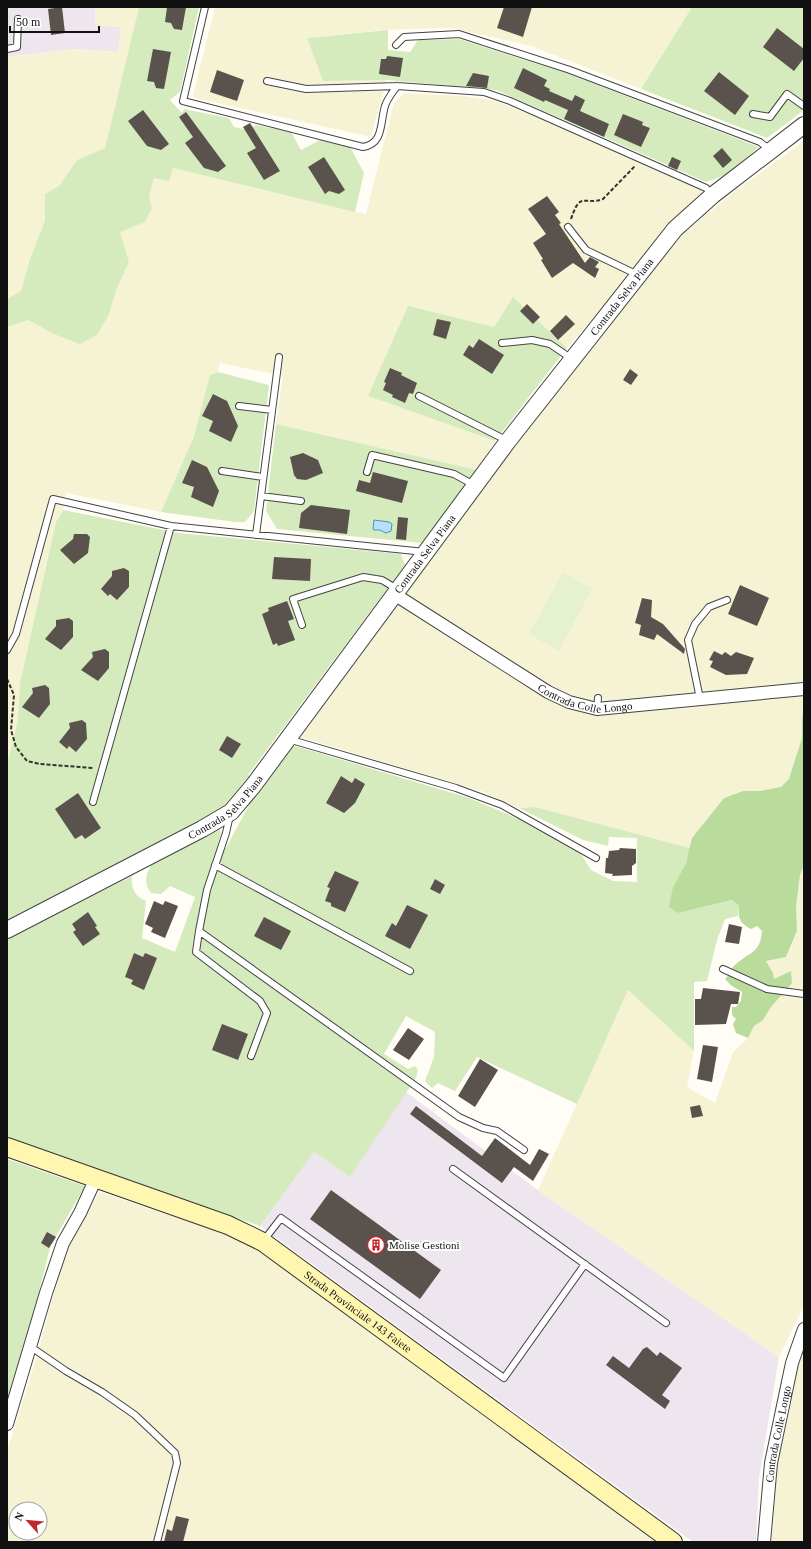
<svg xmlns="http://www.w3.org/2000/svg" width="811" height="1549" font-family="'Times New Roman',serif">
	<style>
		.industrial { fill: #eee6ef }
		.farmland { fill: #f6f3d4; fill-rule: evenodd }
		.green { fill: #d5ebbd }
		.forest { fill: #b9dc9c }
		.pitch { fill: #e6f2cf }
		.water { fill: #b9e0f7; stroke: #3f96cf }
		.building { fill: #5a524d }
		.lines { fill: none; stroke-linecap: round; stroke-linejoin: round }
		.service-casing { stroke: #444; stroke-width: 8 }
		.minor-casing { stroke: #444; stroke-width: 14 }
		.tertiary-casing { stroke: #444; stroke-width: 18 }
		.secondary-casing { stroke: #333; stroke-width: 20 }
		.path { stroke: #333; stroke-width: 2; stroke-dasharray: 4 2; stroke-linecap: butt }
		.service { stroke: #fff; stroke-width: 6 }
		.minor { stroke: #fff; stroke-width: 12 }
		.tertiary { stroke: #fff; stroke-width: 16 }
		.secondary { stroke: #fff6b0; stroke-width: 18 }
		.labels { text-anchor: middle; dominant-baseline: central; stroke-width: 4; stroke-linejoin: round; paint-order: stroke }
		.street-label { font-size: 11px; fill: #111; stroke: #fff }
		.poi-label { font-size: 11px; fill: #111; stroke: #fff; text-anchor: start }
	</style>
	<rect width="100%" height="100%" fill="#fffdf5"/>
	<!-- industrial -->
	<path class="industrial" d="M7,7H95L96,25L121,27L119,52L75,49L7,57Z
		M406,1092L538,1190L779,1357L759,1478L756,1542H693L260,1226L314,1152L350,1177Z"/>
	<!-- farmland -->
	<path class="farmland" d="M95,7H139L105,148L77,160L59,186L45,194V220L29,262L21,291L7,299V57L75,49L118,52L121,27L96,25Z
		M215,7H692L641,89L531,46L451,28L381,30L307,38L323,81L387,80L371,137L195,98L193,95Z
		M404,93L464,96L496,101L701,185V194L567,348L513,297L494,327L368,396L495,441L477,470L276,424L283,376L220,363L218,372L210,376L194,436L161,512L66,493L63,510L56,522L20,683L18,720L7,765V327L28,320L54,334L117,288L129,262L120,232L152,208L149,197L154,177L173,168L366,214L394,103Z
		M804,141V704L802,720V738L790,779L781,787L760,791H743L724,798L692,838L690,848L535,807L519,808L484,792L297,736L530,425L677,239L731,194Z
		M804,865V1306L779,1357L538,1190L628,990L694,1051L687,1087L715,1103L733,1052L748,1038L754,1026L763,1020L770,1007L792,983L774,979L773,973L766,961L786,957L792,945L797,931L796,907L800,875Z
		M99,1192L205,1227L257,1248L655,1542H7V1451L35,1362L64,1256ZM16,1509H40V1533H16Z
		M804,1344V1542H768L773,1484L793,1396L798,1360Z"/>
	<!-- green -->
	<path class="green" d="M139,7H199L180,92L170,100L182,113L184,109L229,118L234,127L247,130L256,125L291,132L301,150L320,140L350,147L364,173L355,212L173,168L169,181L154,178L149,197L152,208L145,222L120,232L129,262L117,288L108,316L97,335L80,344L54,334L28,320L7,327V299L21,291L29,262L45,220V194L59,186L77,160L105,148Z
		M692,7H804V110L767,138L641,89Z
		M388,30V50L410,52L418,40L459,39L569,74L759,147L728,174L706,182L496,90L387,80L323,81L307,38Z
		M513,297L567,348L495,441L368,396L408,306L494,327Z
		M218,372L269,385L254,511L245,522H235L161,512L194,436L210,375Z
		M276,424L477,470L422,543L277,529L266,511Z
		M63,510L179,533L401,554L405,565L248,775L251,777L230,802L213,815L7,920V765L18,720L20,683L56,522Z
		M289,744L469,798L519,819L581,854L591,870L613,881L637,882V838L609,837L608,846L583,840L519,808L535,807L690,848L686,863L673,887L678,913L732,900L739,906L738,916L725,919L717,940L707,981L694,982V1051L628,990L577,1104L477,1057L455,1091L438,1083L432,1088L425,1081L434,1057L435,1032L406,1016L384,1054L408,1069L415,1066L418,1070L416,1078L350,1177L314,1152L260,1226L7,1137V938L132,876C131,888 134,896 146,901L142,938L175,952L195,897L170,886L161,894L151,893C144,884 145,874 152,864C156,858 209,833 219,827L221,833L217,847L226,848L250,803Z
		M7,1159L85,1186L50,1247L33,1316L7,1405Z"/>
	<!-- forest -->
	<path class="forest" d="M804,704V865L800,875L796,907L797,931L786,957L766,961L773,973L774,979L791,971L792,983L771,1007L763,1020L754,1026L748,1038L736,1033L733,1024L736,1019L732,1015V1007H736L741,1001L742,992L732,986L725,979C729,976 730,970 734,966C748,952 760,955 762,931L757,926L751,929C740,923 738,919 739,906L732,900L678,913L669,907L673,887L686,863L692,838L724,798L743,791H760L781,787L789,779L802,738V720Z"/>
	<!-- pitch -->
	<path class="pitch" d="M563,572L592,589L559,651L529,634Z"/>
	<!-- water -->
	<path class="water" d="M374,520L389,522L392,524L391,531L386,533L380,530H374L373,529Z"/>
	<!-- building -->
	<path class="building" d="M62,7L65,33L51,35L48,9Z
		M167,7H186L182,30L174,29L171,23L165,22Z
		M504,7H532L523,37L497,28Z
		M777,28L804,49V58L794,71L763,47Z
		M153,49L171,52L164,89L156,88L154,82L147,81Z
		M387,56L403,58L400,77L379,74L381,59H386Z
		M523,68L547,80L544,86L550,89L549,91L572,101L575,95L585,100L580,111L609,124L604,137L564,119L568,110L545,100L544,102L514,88Z
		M217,70L244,80L237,101L210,92Z
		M719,72L749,96L735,115L704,91Z
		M473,73L489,76L487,88L466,86Z
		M143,110L169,144L161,150L147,146L128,121Z
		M186,112L226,166L218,172L204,168L185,143L193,137L179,117Z
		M623,114L643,122L642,125L650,128L641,147L614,135Z
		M250,123L280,171L264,180L247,153L256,148L243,127Z
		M722,148L732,160L723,168L713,156Z
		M324,157L345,190L339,194L329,191L325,194L308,167Z
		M672,157L681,161L677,170L668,166Z
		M547,196L559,212L555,215L561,223L559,224L585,263L590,257L599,262L595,267L599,269L595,278L573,263L552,278L541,260L543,259L533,243L546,234L528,209Z
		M527,304L540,317L533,324L520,311Z
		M566,315L575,324L558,340L550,331Z
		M437,319L451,322L446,339L433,335Z
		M479,339L504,355L492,374L463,355L469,345L473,348Z
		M390,368L402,373L401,375L417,383L413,394L409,393L405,403L392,397L393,395L383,390L386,383L384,382Z
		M630,369L638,375L631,385L623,380Z
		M213,394L227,401L238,426L231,442L209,431L213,421L202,416Z
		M303,453L318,460L323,473L306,480L297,479L294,475L290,457Z
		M192,460L207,467L219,491L213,507L191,497L194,487L182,483Z
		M373,472L408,481L402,503L356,491L359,480L370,483Z
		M311,505L350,510L347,534L299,528L301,513Z
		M398,517L408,518L406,540L396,539Z
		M74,534H87L90,537L88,553L74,564L60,550L73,539Z
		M274,557L311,559L310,581L272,579Z
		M124,568L129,571V587L117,600L110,594L108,596L101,589L112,576V571Z
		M740,585L769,598L757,626L728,614Z
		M642,598L652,600L651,617L663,624L685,649L684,654L657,634L654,640L639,635L641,625L635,623Z
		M287,601L294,619L288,621L295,640L278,646L277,643L273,645L262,614L269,611L268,608Z
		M69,618L73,621V637L61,650L45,639L56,626V620Z
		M105,649L109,652V668L98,681L81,670L93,657L92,652Z
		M714,651L722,655L725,652L731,656L736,652L754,658L747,674L726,675L710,667L713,661L709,660Z
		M45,685L49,688L50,704L39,718L22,707L33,693L32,688Z
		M82,720L86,723L87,739L76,752L69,746L67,749L59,742L70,728L69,723Z
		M227,736L241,744L232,758L219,750Z
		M341,776L352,783L355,778L365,784L355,803L344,813L326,803Z
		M78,793L101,828L85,839L82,835L75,839L55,809Z
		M620,848L636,849V863L632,866V875L612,876L613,874L605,873L606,858H608L609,851L619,850Z
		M335,871L359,882L345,912L331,906V903L325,901L330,888L327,887Z
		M435,879L445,885L440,894L430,889Z
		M154,901L163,905L165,901L178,906L165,938L151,932L153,928L145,924Z
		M407,905L428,915L410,949L385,936L392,923L396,926Z
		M88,912L97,926L95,927L100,934L83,946L73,932L76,930L72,924Z
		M264,917L291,931L281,950L254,936Z
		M729,924L742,927L739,944L725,942Z
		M134,953L143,957L145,953L157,958L144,990L131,984L133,980L125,977Z
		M703,988L740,992L738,1004H731L726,1024L695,1025V999H701Z
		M222,1024L248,1034L238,1060L212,1050Z
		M408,1028L424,1039L409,1060L393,1050Z
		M703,1045L718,1047L712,1082L697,1079Z
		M480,1059L498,1070L475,1107L458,1096Z
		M700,1105L703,1116L692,1118L690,1107Z
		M416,1106L482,1156L495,1138L530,1165L539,1149L549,1154L533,1181L514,1167L502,1183L410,1114Z
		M331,1190L441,1270L420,1299L310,1219Z
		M47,1232L56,1237L49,1248L41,1243Z
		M647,1347L657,1356L660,1352L682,1368L662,1395L670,1401L665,1409L606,1365L613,1356L629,1368L643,1349Z
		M176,1516L189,1519L183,1542H164L167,1529L172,1531Z"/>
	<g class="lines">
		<!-- service casing -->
		<g class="service-casing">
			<path id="service" d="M205,7L183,101L363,147C384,144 380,122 385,106C387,99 393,92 397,86
				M396,45L404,37L459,34L570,70L760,142L770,150
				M7,49L17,47L18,19
				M267,81L306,89L397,86L484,92L510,101L706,188L713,195
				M753,114L770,117L787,94L804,106
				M568,227L586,250L638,275
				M502,343L532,340L550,344L572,359
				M419,396L508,441
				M239,406L272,410
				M222,471L263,477
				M367,472L372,455L454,474L474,485
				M261,496L301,501
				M256,535L279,357
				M302,625L293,599L363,577L382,580L397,589
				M7,650L16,634L53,499L171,526L425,552
				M700,699L688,640L695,624L709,607L727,600
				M597,709L598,698
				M288,739L456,788L502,805L596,858
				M93,802L171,526
				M230,815L226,833L207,890L199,931L459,1117L483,1128L497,1131L524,1150
				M215,865L410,971
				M199,931L196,952L260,1001L267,1013L251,1056
				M723,969L767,989L804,994
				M453,1169L666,1323
				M264,1240L281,1218L504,1378L585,1264
				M31,1347L66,1371L102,1392L135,1415L175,1453L177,1463L157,1542"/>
		</g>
		<!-- minor casing -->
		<g class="minor-casing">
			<g id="minor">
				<path id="s1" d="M394,594L548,692L569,702L597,709L804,689"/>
				<path d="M7,1424L46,1293L63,1243L80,1213L96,1178"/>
				<path id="s2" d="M764,1542L771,1463L792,1363L804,1329"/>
			</g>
		</g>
		<!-- tertiary casing -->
		<g class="tertiary-casing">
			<g id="tertiary">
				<path id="s3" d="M7,930L202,829L231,812L253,786L508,441L675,229L713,195L804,125"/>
			</g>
		</g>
		<!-- secondary casing -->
		<g class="secondary-casing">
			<g id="secondary">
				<path id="s4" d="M7,1147L228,1225L263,1242L673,1542"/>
			</g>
		</g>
		<!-- path -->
		<path class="path" d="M571,219C581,190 583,206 603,199L635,166
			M7,679L14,695L11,730L16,747L27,761L40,764L93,768"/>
		<!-- service -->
		<use href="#service" class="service"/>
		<!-- minor -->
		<use href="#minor" class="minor"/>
		<!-- tertiary -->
		<use href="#tertiary" class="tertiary"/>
		<!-- secondary -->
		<use href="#secondary" class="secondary"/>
	</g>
	<!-- icons -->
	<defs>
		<g id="building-ring" transform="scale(0.9)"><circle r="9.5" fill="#fff" stroke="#c4262e" stroke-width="1.5"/><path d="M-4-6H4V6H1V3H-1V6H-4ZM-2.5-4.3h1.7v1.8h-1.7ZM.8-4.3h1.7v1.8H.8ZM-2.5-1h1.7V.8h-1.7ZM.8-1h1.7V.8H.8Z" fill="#c4262e"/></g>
	</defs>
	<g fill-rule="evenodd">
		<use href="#building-ring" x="376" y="1245"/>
	</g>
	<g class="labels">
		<!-- street labels -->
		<g class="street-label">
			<text stroke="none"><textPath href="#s3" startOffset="900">Contrada Selva Piana</textPath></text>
			<text stroke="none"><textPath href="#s3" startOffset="576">Contrada Selva Piana</textPath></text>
			<text stroke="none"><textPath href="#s1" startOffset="221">Contrada Colle Longo</textPath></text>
			<text stroke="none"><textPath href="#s3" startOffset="252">Contrada Selva Piana</textPath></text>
			<text stroke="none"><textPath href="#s4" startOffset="391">Strada Provinciale 143 Faiete</textPath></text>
			<text stroke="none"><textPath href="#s2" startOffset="109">Contrada Colle Longo</textPath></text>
		</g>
		<!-- poi labels -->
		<g class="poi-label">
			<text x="389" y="1245">Molise Gestioni</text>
		</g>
	</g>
	<!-- border -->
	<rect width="811" height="1549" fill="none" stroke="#111111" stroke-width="16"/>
	<!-- north arrow -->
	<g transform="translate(28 1521) rotate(297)"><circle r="19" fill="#ffffff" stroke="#a0a0a0"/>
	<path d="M0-3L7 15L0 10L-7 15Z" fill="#c4262e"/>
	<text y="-6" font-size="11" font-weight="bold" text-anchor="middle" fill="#111111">N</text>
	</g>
	<!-- scale -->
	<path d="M10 26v6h89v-6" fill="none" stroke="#111111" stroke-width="2"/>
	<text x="16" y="26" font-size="12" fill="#111111" stroke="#ffffff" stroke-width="3" paint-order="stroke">50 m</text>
</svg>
